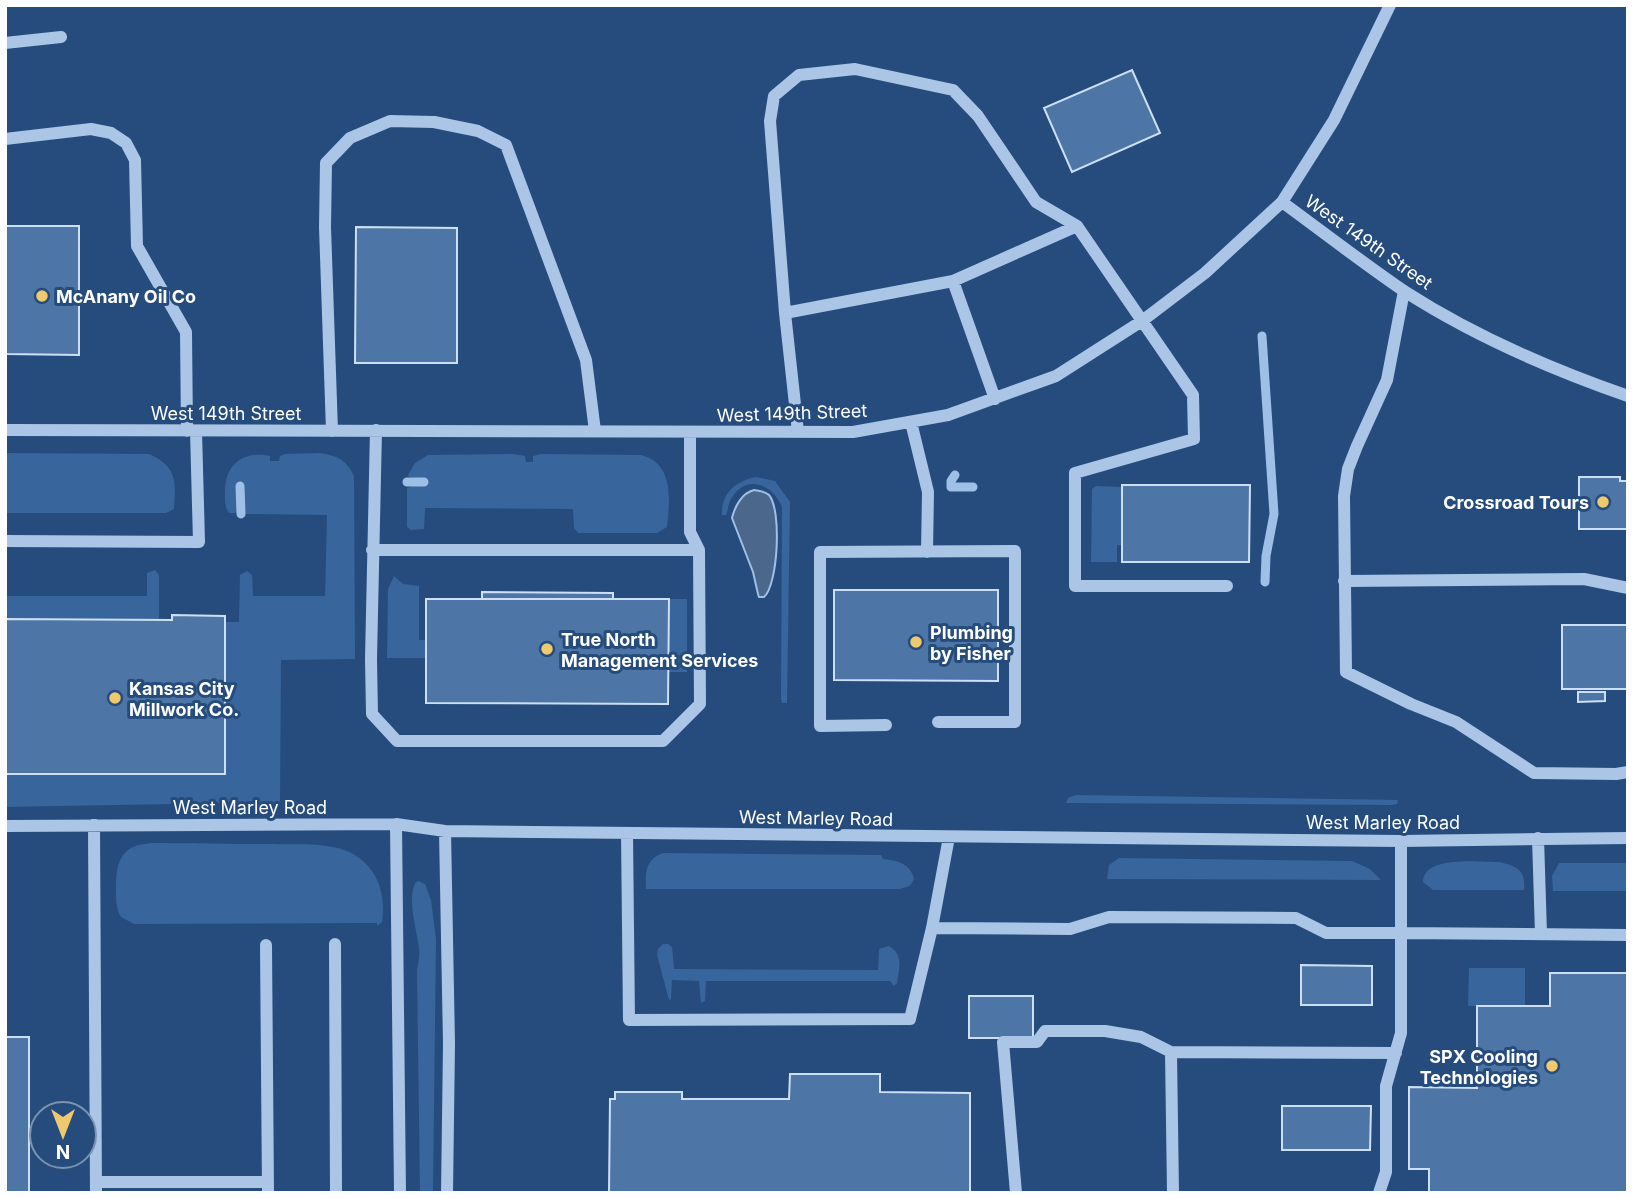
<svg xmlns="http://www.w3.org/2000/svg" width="1633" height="1198" font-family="Inter,sans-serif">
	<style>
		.green { fill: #38659b }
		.water { fill: #4b688c; stroke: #9ec0e6; stroke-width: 2 }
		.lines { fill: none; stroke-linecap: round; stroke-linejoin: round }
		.stream { stroke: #9ec0e6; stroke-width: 9 }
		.building { fill: #4d76a6; stroke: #cddff4; stroke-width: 2 }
		.minor { stroke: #aac5e5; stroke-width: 12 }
		.poi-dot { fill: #efc96e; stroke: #254c7d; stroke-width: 2.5 }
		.labels { text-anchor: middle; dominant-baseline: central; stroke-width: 6; stroke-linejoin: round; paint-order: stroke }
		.street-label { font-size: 18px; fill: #fff; stroke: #254c7d }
		.poi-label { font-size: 18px; font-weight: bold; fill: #fff; stroke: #254c7d; text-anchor: start }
	</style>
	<rect width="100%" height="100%" fill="#254c7d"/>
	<!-- green -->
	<path class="green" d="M5,453L149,454C177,466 176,482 174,509L166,513H5Z
		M320,453C337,456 346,459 354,476L355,659L281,660L280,802L5,807V774H224L225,622H239L240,575L247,571L252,575L253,596H325L327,515L244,514L243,483L237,484L238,510L235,513H229C224,506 225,499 225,491C225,464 244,450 270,456V461H279L280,456L285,454Z
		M513,454L525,456L526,462H533V456L541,454L641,455C674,463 670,500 667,527L657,533H578L574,528L573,509L425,508L424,529L411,530L407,527V488L415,485L416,478L409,477L408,475L415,463L428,455Z
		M756,477L775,481L790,502L787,703H782L781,699L782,507C773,484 746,473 731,499C728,504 728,511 726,515H722C721,494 735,481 756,477Z
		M1096,486L1122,487V545H1117V562H1091L1092,489Z
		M155,570L159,575V620L5,619V596H147V573Z
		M394,576L403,584L419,586V640H426V658H387L388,589Z
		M669,599H687V672H668Z
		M1075,795L1398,800L1397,804L1391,805L1066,803L1068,798Z
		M192,843C219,844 246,844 273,844C290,845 309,843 326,846C367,850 388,882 382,922L377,926V923L134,924L121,917C115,907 116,896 116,885C116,832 152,845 192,843Z
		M664,853L881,855L883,859C897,860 911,864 914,879L910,886L900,889H646C645,872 646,858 664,853Z
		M1119,858L1352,861L1370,869L1381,880L1107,879L1109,865Z
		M1499,862C1517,866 1526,870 1524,890H1433L1423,882C1423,855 1480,862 1499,862Z
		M1559,863H1628V891H1553L1552,876Z
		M418,881L425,884L431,900L436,939L433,1193H420L417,971C418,964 420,956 419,949C417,929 407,901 415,883Z
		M663,944H668L672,947L674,969L878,970L879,949L889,946C904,955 899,968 897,983L894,986L890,981H706L705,1001L701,1003L699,981L672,980L671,999L669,1000L657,955L658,949Z
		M1469,968H1525V1006H1468Z"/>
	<!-- water -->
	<path class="water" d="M754,490C760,491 765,491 769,495C782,510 778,585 764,597H759L758,594L753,572L732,518C735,506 742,493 754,490Z"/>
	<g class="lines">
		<!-- stream -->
		<path class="stream" d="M1262,336L1274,514L1266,556L1265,582
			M955,475L951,481V487H973
			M407,482H424
			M240,486L241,514"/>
	</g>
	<!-- building -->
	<path class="building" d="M1132,70L1160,133L1072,172L1044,108Z
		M5,226H79V355L5,354Z
		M356,227L457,228V363H355Z
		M1579,477H1620V481H1628V529H1579Z
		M1122,485H1250L1249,562H1122Z
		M834,590H998V681L834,680Z
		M482,592L613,593V599H482Z
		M426,599H669L668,704L426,703Z
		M172,615L225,616V774H5V619L172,620Z
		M1562,625H1628V689H1562Z
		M1578,692H1605V701L1578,702Z
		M1301,965L1372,966V1005H1301Z
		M1550,973H1628V1193H1429V1169H1409V1087L1477,1088V1006H1550Z
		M969,996H1033V1038H969Z
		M5,1037H29V1193H5Z
		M790,1074H880V1092L970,1093V1193H609L610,1099H615V1092H682V1099H789Z
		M1282,1106H1371L1370,1150H1282Z"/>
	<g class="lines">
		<!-- minor -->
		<path class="minor" d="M5,43L61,37
			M5,139L91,129L111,133L126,143L135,160L137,246L186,332L187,431
			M1282,202C1323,232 1363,263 1404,291C1474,336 1550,369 1628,396
			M953,281L995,399
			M1404,291L1387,380L1357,446L1348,469L1344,496L1346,672L1411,704L1456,722L1534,773L1616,774L1628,772
			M785,313L953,281L1077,226
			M911,422L928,492L927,552
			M5,430L853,432L948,415L1056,376L1142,321L1205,273L1282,202L1334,120L1390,5
			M376,430L371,659L372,714L397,741H663L700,704L699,550L690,532V433
			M332,431L325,227L326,163L350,138L390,121L434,122L478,131L506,145L586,360L595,431
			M798,432L785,313L770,121L774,96L799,75L855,69L953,90L978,116L1036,202L1077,226L1193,395L1194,439L1075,473V586H1227
			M5,541L199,542L196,431
			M372,550H699
			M1344,581L1584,579L1628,588
			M886,725L820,726V552L1015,551V722H938
			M396,824L400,1193
			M94,825L96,1193
			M5,826L396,824L445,831L1401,841L1628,838
			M445,831L449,1044L447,1193
			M627,833L629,1020L910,1019L932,928L949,837
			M1538,838L1541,934
			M1401,841V933L1628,935
			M932,928L1070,929L1109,917L1296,918L1326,933H1401V1033L1386,1086V1172L1379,1193
			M335,944L336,1193
			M266,945L268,1193
			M1171,1052L1173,1193
			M96,1182H268
			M1016,1193L1003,1042H1037L1045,1031H1105L1141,1037L1171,1052L1396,1053"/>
	</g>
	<!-- markers -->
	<g class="poi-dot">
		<circle cx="42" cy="296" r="7"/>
		<circle cx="1603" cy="502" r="7"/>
		<circle cx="916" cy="642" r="7"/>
		<circle cx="547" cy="649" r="7"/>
		<circle cx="115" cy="698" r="7"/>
		<circle cx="1552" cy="1066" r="7"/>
	</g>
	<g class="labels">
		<!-- street labels -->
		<g class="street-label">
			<text transform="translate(1369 242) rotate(35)">West 149th Street</text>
			<text x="226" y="413">West 149th Street</text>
			<text transform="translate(792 413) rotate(-2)">West 149th Street</text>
			<text x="250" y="807">West Marley Road</text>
			<text transform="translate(816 818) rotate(1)">West Marley Road</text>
			<text x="1383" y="822">West Marley Road</text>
		</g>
		<!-- poi labels -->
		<g class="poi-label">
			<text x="56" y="296">McAnany Oil Co</text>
			<text x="1589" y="502" text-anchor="end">Crossroad Tours</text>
			<text x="930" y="632">Plumbing<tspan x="930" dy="21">by Fisher</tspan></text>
			<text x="561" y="639">True North<tspan x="561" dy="21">Management Services</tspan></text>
			<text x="129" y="688">Kansas City<tspan x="129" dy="21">Millwork Co.</tspan></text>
			<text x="1538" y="1056" text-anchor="end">SPX Cooling<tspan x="1538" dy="21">Technologies</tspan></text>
		</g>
	</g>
	<!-- border -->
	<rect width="1633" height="1198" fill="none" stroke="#ffffff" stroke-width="14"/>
	<!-- north arrow -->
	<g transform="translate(63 1135) rotate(180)"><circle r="33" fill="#254c7d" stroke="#7c94b1" stroke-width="2"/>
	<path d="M0-5L12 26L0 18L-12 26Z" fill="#efc96e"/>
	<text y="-10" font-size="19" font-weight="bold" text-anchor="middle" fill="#ffffff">N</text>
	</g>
</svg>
